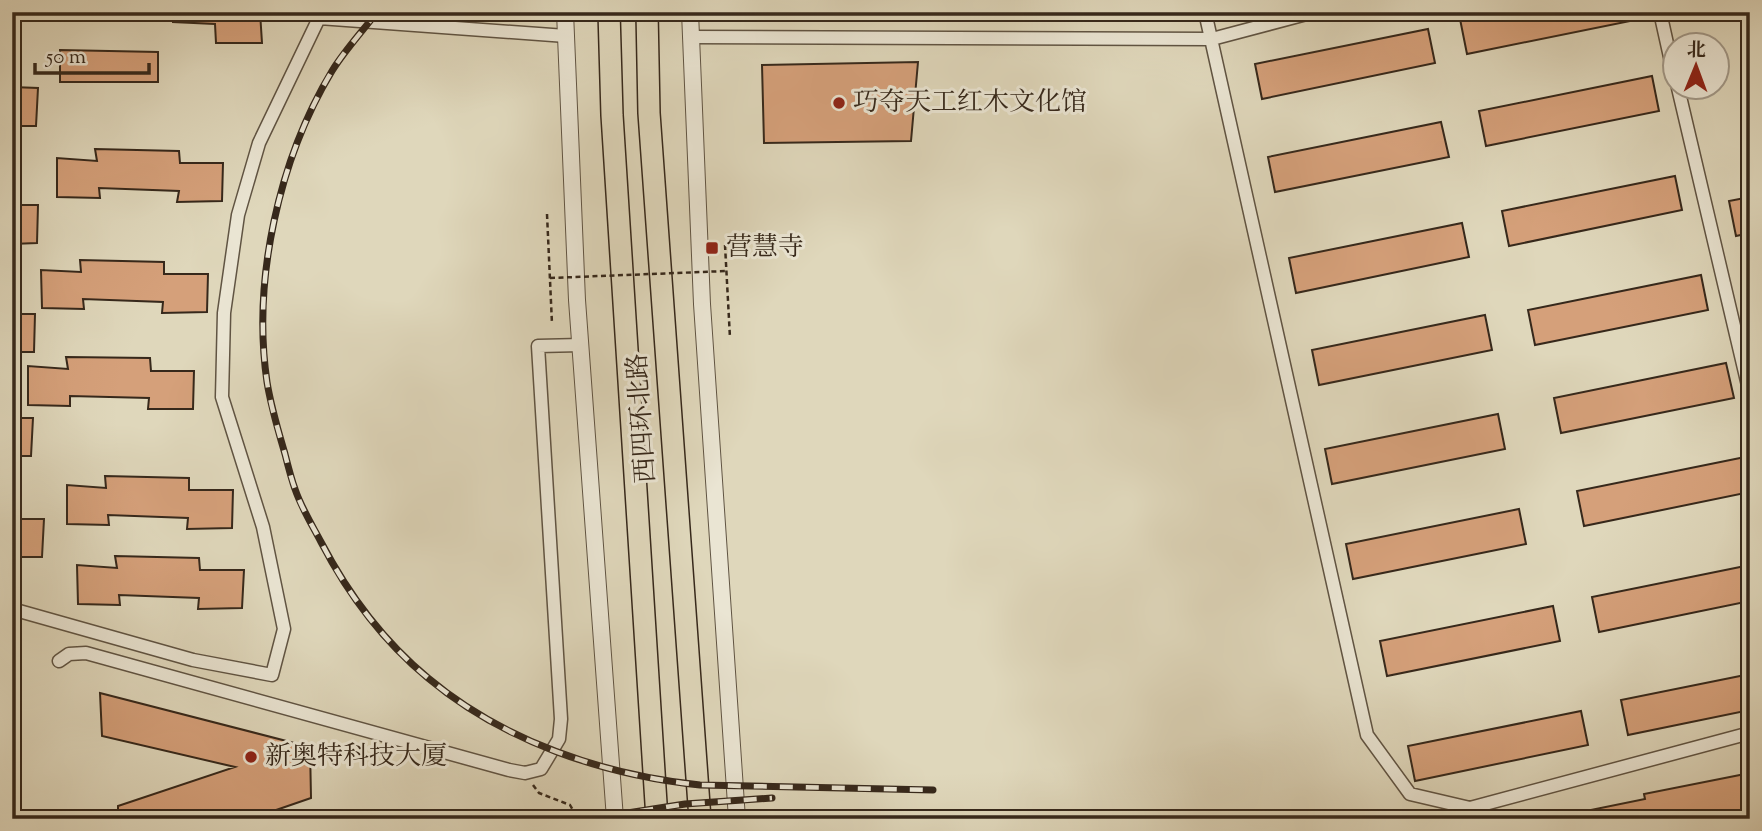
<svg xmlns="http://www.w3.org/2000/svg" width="1762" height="831" font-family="'Sorts Mill Goudy','Noto Serif SC',serif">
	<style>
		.building { fill: #d5a07a; stroke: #36281b; stroke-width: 2 }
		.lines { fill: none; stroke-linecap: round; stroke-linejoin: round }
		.minor-casing { stroke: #605443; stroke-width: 15 }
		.tertiary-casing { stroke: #605443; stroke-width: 18 }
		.trunk-casing { stroke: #36281b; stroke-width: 24 }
		.path { stroke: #36281b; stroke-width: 2.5; stroke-dasharray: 5 3.5; stroke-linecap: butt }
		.minor { stroke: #eae5d3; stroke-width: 12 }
		.tertiary { stroke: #eae5d3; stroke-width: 16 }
		.trunk { stroke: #dfd7bb; stroke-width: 21 }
		.rail-casing { stroke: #36281b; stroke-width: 7 }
		.rail { stroke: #eae5d3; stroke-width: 4.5; stroke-dasharray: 13; stroke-linecap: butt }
		.path-bridge { stroke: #36281b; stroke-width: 2.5; stroke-dasharray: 5 3.5; stroke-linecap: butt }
		.poi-dot { fill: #8f2418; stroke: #eae5d3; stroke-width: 2.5 }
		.labels { text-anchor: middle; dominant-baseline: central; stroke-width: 6; stroke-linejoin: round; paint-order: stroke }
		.poi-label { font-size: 26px; fill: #36281b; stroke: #eae5d3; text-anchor: start }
		.street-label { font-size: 26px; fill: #36281b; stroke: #eae5d3 }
	</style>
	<rect width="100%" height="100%" fill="#dfd7bb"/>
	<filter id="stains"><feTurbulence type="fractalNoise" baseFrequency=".00286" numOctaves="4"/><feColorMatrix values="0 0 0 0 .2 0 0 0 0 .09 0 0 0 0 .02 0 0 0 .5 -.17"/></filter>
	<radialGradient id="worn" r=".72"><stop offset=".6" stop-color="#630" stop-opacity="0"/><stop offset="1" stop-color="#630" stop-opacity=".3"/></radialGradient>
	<!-- building -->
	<path class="building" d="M173,12H260L262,43H216L215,24L173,22Z
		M1494,12H1644L1645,18L1467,54L1460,19Z
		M1428,29L1435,63L1262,99L1255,64Z
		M60,50L158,52V82H60Z
		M918,62L911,141L764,143L762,65Z
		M1652,76L1659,111L1486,146L1479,111Z
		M12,87L38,88L36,126H12Z
		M1441,122L1449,157L1275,192L1268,157Z
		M95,149L179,151L180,163H223L222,201L177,202L179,191L99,188L100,198L57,197V158L97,161Z
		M1675,176L1682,210L1509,246L1502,211Z
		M1750,197V233L1736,236L1729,201Z
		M12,205H38L37,243L12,244Z
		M1462,223L1469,257L1296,293L1289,258Z
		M80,260L164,262V274H208L207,312L162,313L163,302L83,299L84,309L42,308L41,270L81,272Z
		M1701,275L1708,310L1535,345L1528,310Z
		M12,314H35L34,352H12Z
		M1485,315L1492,350L1319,385L1312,350Z
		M66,357L150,358L151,371H194L193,409H148L149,398L70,396V406L28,405V366L68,369Z
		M1726,363L1734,398L1561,433L1554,398Z
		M1498,414L1505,449L1332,484L1325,449Z
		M12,418H33L31,456H12Z
		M1750,456V492L1584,526L1577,491Z
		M105,476L189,478V490H233L232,528L187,529L188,518L108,515L109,525L67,524V485L106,488Z
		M1519,509L1526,544L1353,579L1346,544Z
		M12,519H44L42,557H12Z
		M115,556L199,558L200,570H244L242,608L198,609L199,598L119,595L120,605L78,604L77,565L117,568Z
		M1750,565V601L1599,632L1592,597Z
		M1553,606L1560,641L1387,676L1380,641Z
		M1750,674V710L1628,735L1621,700Z
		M100,693L310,747L311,798L250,819H118V806L235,767L102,736Z
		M1581,711L1588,745L1415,781L1408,746Z
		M1750,773V808L1697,819H1577L1576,813L1645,799L1644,794Z"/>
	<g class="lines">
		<!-- minor casing -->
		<g class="minor-casing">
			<path id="minor" d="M304,12L319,18L566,36
				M1205,12L1367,735L1410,794L1470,808L1750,733
				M1660,12L1674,75
				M690,37L1212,39L1314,12
				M1678,88L1750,394
				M12,609L193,660L272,675L284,629L263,527L222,397L224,313L238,215L259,143L319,18
				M59,661L69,654L86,653L509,770L525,773L541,769L559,739L561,719L538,346L581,345"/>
		</g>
		<!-- tertiary casing -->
		<g class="tertiary-casing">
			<path id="tertiary" d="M565,12L577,300L615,819
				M690,12L702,304L737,819"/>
		</g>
		<!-- trunk casing -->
		<g class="trunk-casing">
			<path id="trunk" d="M609,12L612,115L657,819
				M647,12L649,113L700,819"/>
		</g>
		<!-- path -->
		<path class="path" d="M547,214L552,324
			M725,245L730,338
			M533,785L539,793L570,805L578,819"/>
		<!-- minor -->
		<use href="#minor" class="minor"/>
		<!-- tertiary -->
		<use href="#tertiary" class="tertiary"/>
		<!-- trunk -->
		<use href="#trunk" class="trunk"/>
		<!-- rail casing -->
		<g class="rail-casing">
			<path id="rail" d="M377,12C362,32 345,50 332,71C279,159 252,280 267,382C271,407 278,430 285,454C288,466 291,478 295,489C301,507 312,525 321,542C348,594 382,640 428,678C503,741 603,775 700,785L933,790
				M589,819L685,804L772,798"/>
		</g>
		<!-- rail -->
		<use href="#rail" class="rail"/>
		<!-- path-bridge -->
		<path class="path-bridge" d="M550,278L727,271"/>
	</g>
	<!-- markers -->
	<g class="poi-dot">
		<circle cx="839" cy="103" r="7"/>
		<rect x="705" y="241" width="14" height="14" rx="3.5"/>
		<circle cx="251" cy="757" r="7"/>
	</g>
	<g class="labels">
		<!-- poi labels -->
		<g class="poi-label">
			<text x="853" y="103">巧夺天工红木文化馆</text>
			<text x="726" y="248">营慧寺</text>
			<text x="265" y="757">新奥特科技大厦</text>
		</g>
		<!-- street labels -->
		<g class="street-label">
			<text transform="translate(643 418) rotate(-94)">西四环北路</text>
		</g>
	</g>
	<!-- margin -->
	<rect width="1762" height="831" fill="none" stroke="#dfd7bb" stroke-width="42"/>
	<rect x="14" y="14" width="1734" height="803" fill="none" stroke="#36281b" stroke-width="3.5"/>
	<rect x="21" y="21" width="1720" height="789" fill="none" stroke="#36281b" stroke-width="2"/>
	<!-- north arrow -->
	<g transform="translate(1696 66) rotate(1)"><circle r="33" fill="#eae5d3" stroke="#a29989" stroke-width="2"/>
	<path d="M0-5L12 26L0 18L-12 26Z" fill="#8f2418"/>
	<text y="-10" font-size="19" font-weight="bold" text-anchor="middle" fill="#36281b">北</text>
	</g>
	<!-- scale -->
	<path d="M35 63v10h114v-10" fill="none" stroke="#36281b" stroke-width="3.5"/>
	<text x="46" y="63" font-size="21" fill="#36281b" stroke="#eae5d3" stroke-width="5" paint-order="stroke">50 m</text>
	<rect width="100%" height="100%" filter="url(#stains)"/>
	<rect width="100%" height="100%" fill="url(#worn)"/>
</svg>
